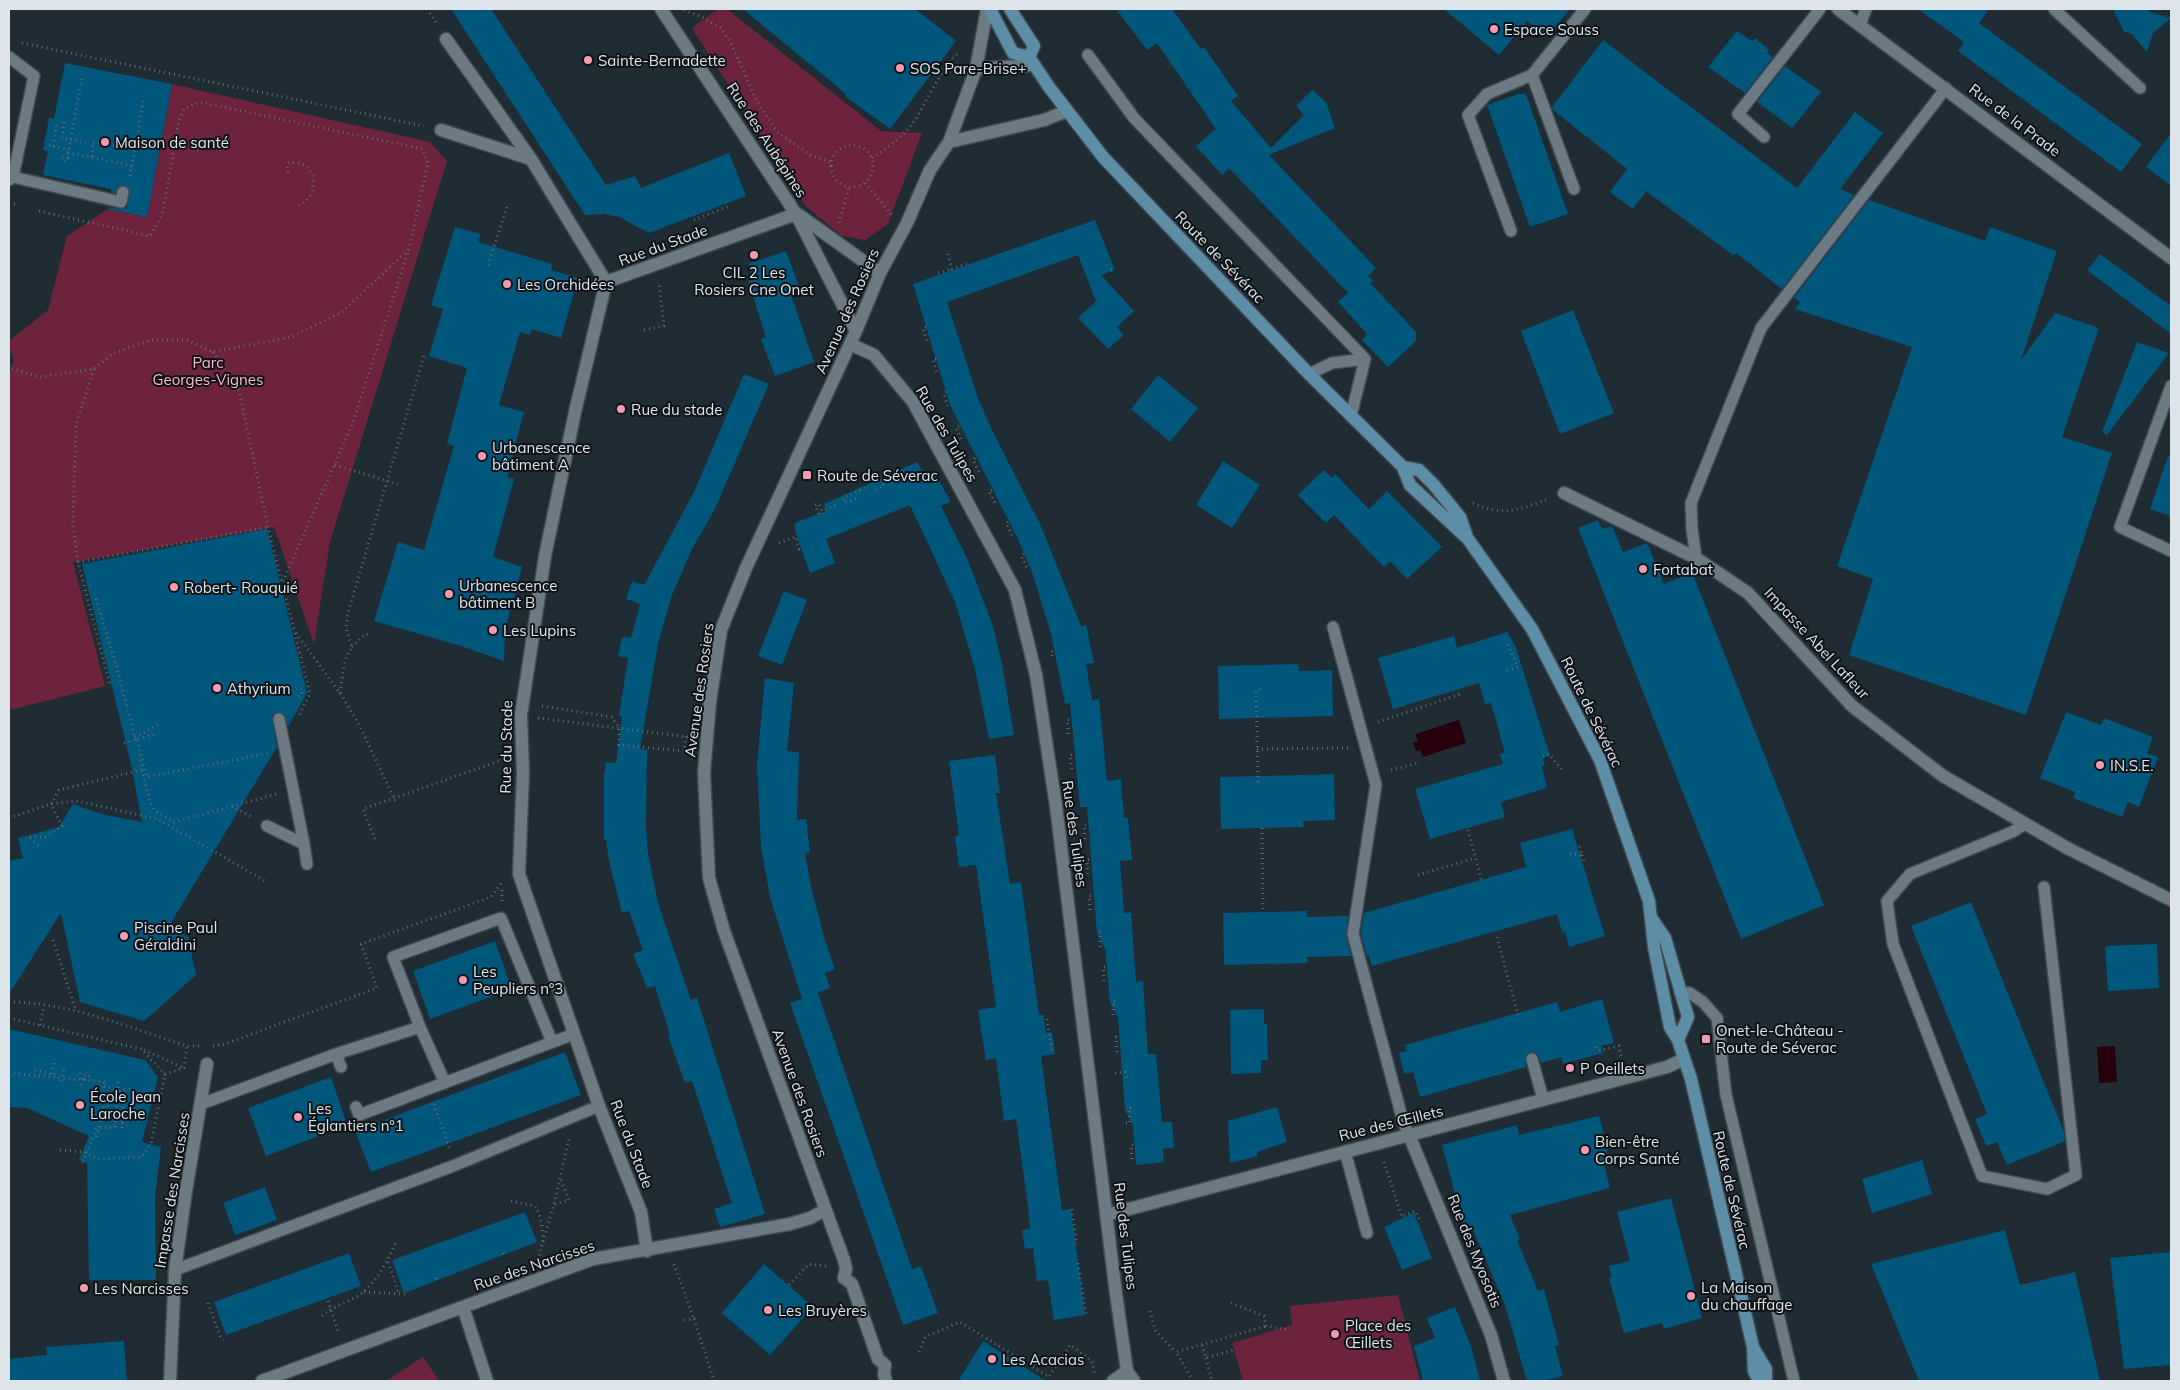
<svg xmlns="http://www.w3.org/2000/svg" width="2180" height="1390" font-family="Mulish,sans-serif">
	<style>
		.green { fill: #6d233d }
		.water { fill: #27000e }
		.building { fill: #01567c }
		.lines { fill: none; stroke-linecap: round; stroke-linejoin: round }
		.service-casing { stroke: #404a51; stroke-width: 14 }
		.minor-casing { stroke: #404a51; stroke-width: 15 }
		.secondary-casing { stroke: #404a51; stroke-width: 15 }
		.path { stroke: #5f6a70; stroke-width: 3; stroke-dasharray: 1 4; stroke-linecap: butt }
		.service { stroke: #6c7a83; stroke-width: 11 }
		.minor { stroke: #6c7a83; stroke-width: 12 }
		.secondary { stroke: #5e8da6; stroke-width: 12 }
		.poi-dot { fill: #f19ab1; stroke: #0e1317; stroke-width: 2 }
		.labels { text-anchor: middle; dominant-baseline: central; stroke-width: 4; stroke-linejoin: round; paint-order: stroke }
		.poi-label { font-size: 15px; fill: #dde5ea; stroke: #0e1317; text-anchor: start }
		.street-label { font-size: 15px; fill: #dde5ea; stroke: #0e1317 }
		.park-label { font-size: 15px; fill: #ffb6c9; stroke: #0e1317 }
	</style>
	<rect width="100%" height="100%" fill="#202c33"/>
	<!-- green -->
	<path class="green" d="M718,9H727L881,131L922,133L888,224L865,240L842,236L806,206L692,28Z
		M172,84L430,142L447,161L330,542L314,644L274,527L73,562L105,686L9,710V376L14,360L9,347V341L48,310L67,236L108,209L147,217Z
		M1398,1295L1420,1381H1243L1232,1343L1292,1325L1290,1306Z
		M423,1357L439,1381H386Z"/>
	<!-- water -->
	<path class="water" d="M1459,720L1466,743L1423,757L1420,750L1416,751L1413,743L1418,741L1415,734Z
		M2115,1046L2117,1082L2099,1083L2097,1047Z"/>
	<!-- building -->
	<path class="building" d="M451,9H491L606,185L635,176L641,188L729,153L746,196L649,233L619,217L605,214L585,215Z
		M743,9H915L956,41L890,129L845,96L846,94Z
		M1116,9H1172L1201,49L1204,47L1238,96L1231,101L1271,148L1304,115L1296,106L1312,90L1326,102L1335,128L1269,155L1376,268L1368,276L1373,281L1370,283L1416,332V341L1388,367L1362,340L1367,334L1338,302L1348,293L1229,168L1222,175L1196,146L1216,129L1157,43L1147,50Z
		M1444,9H1570L1547,37L1527,21L1499,55Z
		M1918,9H1989L1979,23L2142,144L2121,172L1958,51L1964,42Z
		M2113,9H2148L2149,12L2171,18L2153,33L2147,52L2131,33L2124,32Z
		M1737,31L1752,41L1755,38L1769,50L1767,53L1773,57L1745,93L1708,67Z
		M1603,40L1797,188L1855,112L1883,133L1840,189L1854,195L1782,289L1736,253L1734,256L1646,191L1633,209L1610,192L1627,169L1553,110L1552,107Z
		M65,63L172,84L147,217L108,209V207L120,209L127,207L130,190L125,185L118,187L115,193L111,192V189L43,175L48,151L43,150L49,118L54,119Z
		M1785,66L1821,92L1792,128L1757,102Z
		M1518,94H1526L1568,214L1530,227L1487,105Z
		M2171,133V186L2146,167Z
		M1869,200L1985,241L1990,227L2057,251L2021,360L2055,313L2099,328L2062,437L2112,453L2026,715L1849,655L1873,579L1837,566L1912,347L1795,309L1800,302L1794,298Z
		M1095,220L1115,270L1101,275L1134,311L1117,327L1124,335L1108,349L1078,318L1096,301L1078,255L947,302L978,398L992,430L1041,526L1081,626L1086,625L1094,663L1086,664L1092,700L1099,699L1107,781L1121,779L1124,818H1128L1132,860L1120,861L1124,913L1131,912L1136,982L1143,981L1148,1054H1156L1162,1122H1172L1174,1148L1163,1149L1164,1162L1136,1165L1133,1125L1125,1110L1118,1018L1110,1002L1105,949L1097,933L1087,807H1080L1070,703L1065,704L1051,634L1032,572L1018,539L950,405L913,284Z
		M455,227L481,234L478,242L552,264L551,270L578,278L561,338L532,329L530,335L520,332L499,405L524,412L507,477L514,479L493,557L522,567L505,630L504,661L461,646L374,621L398,542L424,550L454,446L447,444L467,368L429,356L443,309L431,305Z
		M786,251L799,286L789,289L814,362L775,376L761,339L766,337L748,281L754,279L748,264Z
		M2100,254L2171,306V334L2087,270Z
		M1573,310L1614,413L1560,434L1521,331Z
		M2137,342L2169,353L2107,435L2102,432Z
		M744,374L769,384L715,509L692,549L672,595L658,644L640,749L647,750L646,827L648,853L658,903L691,1000L697,998L765,1214L720,1227L714,1209L732,1203L692,1081L685,1083L668,1036L670,1035L655,986L647,988L633,954L643,950L629,911L622,913L609,861L606,840H604V775L606,762L616,763L622,716H619L628,658L618,656L622,637L631,638L640,604L626,599L632,581L644,585L664,548L694,492Z
		M1158,375L1198,408L1170,442L1131,409Z
		M2168,456H2171V516L2150,509Z
		M1223,461L1260,485L1232,528L1196,505Z
		M917,462L926,476L934,472L951,502L941,506L967,558L993,626L1002,664L1014,735L989,739L975,669L955,602L910,505L826,539L835,563L810,573L795,531V523L826,511L824,504Z
		M1324,470L1332,478L1335,474L1369,509L1387,491L1442,547L1407,579L1390,561L1384,567L1334,515L1326,523L1298,495Z
		M1598,520L1602,529L1612,526L1623,552L1647,543L1664,584L1692,572L1824,905L1741,939L1578,528Z
		M267,529L307,693L288,727L284,714L277,712L272,716L277,747L169,926L188,937L196,975L144,1021L80,1002L61,913L9,994V861L23,858L18,838L59,827L73,804L101,814L142,822L131,764L82,564Z
		M784,591L807,600L782,665L758,656Z
		M1507,632L1515,645L1550,756L1543,758L1545,766H1542L1547,788L1501,802L1505,817L1430,839L1415,789L1503,764L1500,754L1505,753L1491,703L1485,704L1479,683L1393,709L1378,658L1454,636L1457,648Z
		M1298,664L1299,671L1332,670L1333,716L1219,719L1218,666Z
		M765,678L794,683L787,751L799,752L797,820L806,819L810,852L805,853L811,887L825,940L835,969L825,973L830,988L802,999L770,897L761,846L757,764Z
		M2066,712L2101,725L2104,718L2153,737L2147,753L2158,757L2139,807L2128,802L2122,817L2073,798L2075,792L2040,778Z
		M995,755L1000,793H996L1010,884L1021,882L1039,1015L1043,1014L1046,1033L1052,1032L1055,1054L1041,1056L1062,1210L1071,1209L1085,1315L1054,1320L1048,1280L1037,1281L1033,1248L1025,1249L1022,1230L1030,1229L1029,1214L1016,1119L1004,1121L996,1058L986,1060L978,1010L996,1007L976,865L959,867L955,836L959,835L949,761Z
		M1334,774L1335,820L1303,821L1304,827L1221,829L1220,777Z
		M1572,829L1605,936L1569,947L1565,931L1562,932L1557,914L1372,966L1369,956H1367L1361,934L1364,913L1526,867L1520,843Z
		M1971,902L2064,1132L2065,1141L2007,1165L1997,1142L1986,1146L1975,1119L1987,1114L1911,926Z
		M1307,911V917L1348,916L1346,936L1351,956L1307,957L1308,963L1224,965L1223,913Z
		M495,941L512,989L430,1019L413,971Z
		M2157,944L2159,988L2108,991L2105,946Z
		M818,993L912,1269L921,1266L938,1313L903,1325L790,1003Z
		M1602,999L1614,1043L1601,1046L1603,1053L1563,1064L1561,1057L1541,1063L1538,1054L1530,1052L1525,1057L1526,1067L1420,1097L1413,1072L1404,1074L1399,1053L1407,1051L1405,1045L1557,1002L1560,1012Z
		M1264,1009V1024H1267L1268,1060H1261V1073L1231,1074L1230,1010Z
		M9,1029L145,1060L158,1077L142,1142L161,1147L155,1198L156,1280H89L87,1163L79,1160L89,1136L27,1108L9,1107Z
		M565,1052L581,1095L371,1172L355,1131Z
		M331,1077L347,1125L266,1156L248,1108Z
		M1277,1107L1287,1142L1257,1152L1258,1156L1230,1163L1228,1121Z
		M1599,1116L1608,1150L1603,1160L1610,1188L1510,1215L1520,1239L1517,1240L1538,1291L1544,1289L1559,1345L1555,1346L1563,1376L1542,1381H1527L1505,1305L1471,1225L1464,1227L1442,1145L1517,1125L1519,1135Z
		M1922,1160L1932,1194L1872,1213L1862,1179Z
		M265,1187L277,1220L235,1235L223,1203Z
		M1671,1198L1702,1318L1664,1329L1662,1323L1624,1333L1609,1278L1611,1277L1609,1266L1630,1261L1617,1212Z
		M525,1212L537,1242L404,1293L392,1260Z
		M1414,1213L1432,1258L1402,1270L1384,1227Z
		M2005,1230L2020,1285L2075,1272L2100,1381H1919L1871,1264Z
		M2171,1252V1365L2124,1369L2110,1258Z
		M349,1253L361,1286L226,1335L214,1302Z
		M764,1264L813,1307L770,1355L722,1313Z
		M1455,1307L1471,1346L1480,1381H1423L1414,1346L1435,1338L1427,1318Z
		M124,1341L127,1381H9V1359L47,1355L46,1347Z
		M983,1341L1046,1381H958Z"/>
	<g class="lines">
		<!-- service casing -->
		<g class="service-casing">
			<path id="service" d="M2054,9L2140,88
				M1860,25L1866,9
				M1088,55L1134,118L1365,359L1351,416
				M9,57L34,76L13,177L9,180
				M1532,75L1574,189
				M1764,137L1738,114L1820,9
				M13,177L121,202L123,192
				M1511,231L1468,115L1487,94L1532,75L1585,9
				M1309,374L1332,363L1365,359
				M2171,386L2120,527L2171,551
				M1696,558L1692,529L1691,503L1761,328L1946,88
				M1333,627L1376,785L1353,934L1403,1121L1409,1135
				M279,719L304,844
				M2025,824L2012,832L1910,874L1887,901L1893,944L1982,1176L2047,1189L2076,1175L2044,887
				M267,826L304,844L307,864
				M1680,992L1690,993L1703,1002L1717,1018L1726,1095L1794,1381
				M420,1027L393,957L501,918L552,1042
				M336,1054L341,1067
				M1532,1059L1543,1099
				M201,1104L336,1054L420,1027L445,1083
				M356,1107L359,1115L574,1034
				M1345,1151L1367,1233
				M175,1270L453,1166L599,1106"/>
		</g>
		<!-- minor casing -->
		<g class="minor-casing">
			<path id="minor" d="M661,9L796,214L856,331
				M1838,9L2171,258
				M446,39L531,159L606,282
				M976,69L1034,65
				M441,130L531,159
				M949,142L1044,120L1067,111
				M799,215L880,273
				M606,282L575,412L545,556L521,715L523,773L519,874L599,1106L641,1212L647,1251
				M606,282L796,214
				M850,344L874,355L913,402L1015,590L1036,675L1056,806L1116,1294L1127,1371L1134,1381
				M1564,493L1696,558L1748,593L1852,706L1943,776L2069,849L2171,900
				M1409,1135L1491,1335L1504,1381
				M1106,1215L1667,1067L1684,1059
				M463,1307L487,1381
				M170,1381L175,1270L186,1191L207,1064
				M262,1381L593,1259L790,1224L810,1218L825,1210
				M886,1381L884,1374L885,1365L878,1359L852,1284L844,1278L846,1269L844,1260L724,931L709,878L704,773L710,702L721,630L746,568L856,331L880,273L907,223L930,170L949,142L976,69L987,9
				M1113,1381L1127,1371"/>
		</g>
		<!-- secondary casing -->
		<g class="secondary-casing">
			<path id="secondary" d="M990,9L1013,53L1029,57L1049,87L1103,157L1309,374L1403,467L1410,485L1468,539L1532,629L1600,760L1649,901L1654,947L1670,1027L1678,1040L1691,1079L1753,1347L1754,1371L1759,1381
				M1010,9L1034,46L1029,57
				M1403,467L1419,470L1434,485L1460,517L1467,537
				M1652,919L1665,938L1688,1017L1678,1040
				M1754,1349L1766,1369V1381"/>
		</g>
		<!-- path -->
		<path class="path" d="M427,9L438,25
			M684,10L702,17L721,28L733,47L756,100L777,132L810,155L831,162
			M22,43L424,126
			M82,79L68,153L92,157L93,142L135,149
			M64,122L62,138L86,143
			M49,145L69,150
			M831 166a21 21 0 1 1 42 0a21 21 0 1 1-42 0Z
			M53,146L57,121
			M62,157L68,158V153
			M92,157L132,166
			M872,158C889,147 904,136 915,120C925,105 946,59 959,53
			M64,161L68,158L72,159
			M288,173L287,167L290,162C293,163 299,162 302,164C319,171 316,200 299,205
			M130,176L144,98
			M865,183L892,215
			M9,205L16,204
			M39,211L150,236L162,216L179,121L184,109L199,102L423,149L428,163L409,249L352,425L283,581
			M694,220L729,206
			M839,223L849,187
			M948,254L952,269L969,263
			M488,265L507,207
			M1111,270L1114,269
			M938,273L952,269
			M926,327L923,328L927,341
			M644,330L664,326L659,283
			M213,352L239,391L268,527L310,694L298,717
			M936,359H933L937,373
			M9,365L10,368L40,377L94,369L112,354L151,340H187L213,352L291,337L342,312L408,250
			M94,369L76,425L73,523L78,562L110,685
			M946,392L944,393L947,406
			M959,426L956,427L961,440
			M975,458L973,460L979,472
			M335,465L398,484
			M900,481L898,478L904,475
			M876,490L884,486L881,478L886,472
			M992,490L989,491L995,503
			M856,499L844,502L843,498L865,488
			M1473,503C1502,517 1519,510 1548,499
			M819,514L815,505L819,504L822,511L836,505
			M1008,522L1006,523L1012,535
			M779,543L796,537L799,549L801,548
			M1024,554L1021,556L1027,568
			M78,562L268,527
			M96,599L117,668L136,742
			M296,633L340,693L360,726L395,801
			M352,647L365,634L371,635
			M1052,656L1051,652L1055,651
			M1507,670L1518,667L1507,642
			M291,690L297,688L302,689V694L296,698
			M340,693L345,660L352,647L346,628L348,613L424,356
			M542,706L612,717L619,728V745L684,751L686,736
			M538,718L688,737
			M1378,722L1463,693
			M1068,734L1067,720H1072
			M135,737L158,725
			M137,740L147,777L270,753
			M124,743L156,734
			M1257,749L1348,748
			M1543,756L1549,754L1564,772
			M1072,769L1070,755L1075,754
			M142,770L150,802L155,811L174,822L277,794
			M1391,770L1419,763
			M1258,782L1256,690L1262,689
			M232,806L253,818
			M9,818L51,804L76,801L158,819L265,881
			M1262,828L1263,912
			M1468,830L1482,882
			M30,837H45L62,826L51,804L59,790L142,770L139,758
			M30,838L39,846
			M375,839L363,809L505,759
			M1085,839L1084,825L1089,824
			M1570,854L1582,855L1579,845
			M1582,855L1585,863
			M1088,874L1087,860L1091,859
			M1418,875L1475,858
			M502,901V886
			M1090,910L1089,896H1094
			M1497,937L1518,1015
			M53,940L76,1011
			M1100,947V932H1104
			M1104,981L1103,967H1107
			M9,1002C69,1002 130,1028 187,1046H200
			M1113,1015V1001H1116
			M9,1018L141,1049L165,1074L184,1068L187,1046
			M1047,1019L1052,1052
			M40,1025L44,1006
			M213,1046L225,1044L377,988L361,944L491,897L502,882
			M1597,1047L1598,1051L1619,1046L1621,1057
			M144,1050L184,1068
			M1117,1052L1116,1037H1119
			M35,1070L56,1075
			M9,1073L104,1082L103,1108L96,1139
			M80,1073L82,1080L91,1075
			M1115,1073L1125,1072L1127,1079
			M52,1074L55,1059
			M61,1081L64,1070
			M118,1082V1091L131,1088
			M81,1085L85,1074
			M105,1096L109,1114
			M123,1103L128,1102
			M434,1104L450,1150
			M122,1123L127,1125
			M1126,1123H1130L1129,1108H1131
			M100,1128L115,1127L118,1091L104,1085
			M122,1128L123,1103L118,1091L129,1096
			M60,1150L83,1152L99,1159L141,1157L151,1144L165,1074
			M1132,1159L1131,1145H1134
			M83,1162L97,1127
			M1384,1162L1402,1217L1415,1211L1420,1221
			M511,1201L535,1206C541,1214 543,1230 543,1240C542,1248 538,1251 540,1259
			M555,1204L569,1200L561,1180
			M1072,1209L1077,1244
			M543,1242L554,1204L569,1138
			M503,1253L504,1255
			M388,1262L399,1294
			M1078,1263L1086,1314
			M674,1264L694,1319
			M436,1278L437,1281
			M789,1285L809,1264L826,1266
			M364,1292L405,1294
			M328,1301L339,1334
			M208,1303L221,1338L224,1339
			M1231,1303L1264,1316L1266,1326L1288,1330
			M1150,1311L1155,1330L1175,1352
			M322,1316C334,1305 351,1302 363,1292C377,1281 389,1258 396,1242
			M684,1320L694,1319L714,1381
			M1202,1345L1206,1358L1234,1350
			M919,1352L925,1337L960,1322L1049,1377L1070,1345L1092,1361L1095,1375
			M1206,1358L1212,1381
			M1193,1381L1176,1352L1266,1326"/>
		<!-- service -->
		<use href="#service" class="service"/>
		<!-- minor -->
		<use href="#minor" class="minor"/>
		<!-- secondary -->
		<use href="#secondary" class="secondary"/>
	</g>
	<!-- markers -->
	<g class="poi-dot">
		<circle cx="1494" cy="29" r="5"/>
		<circle cx="588" cy="60" r="5"/>
		<circle cx="900" cy="68" r="5"/>
		<circle cx="105" cy="142" r="5"/>
		<circle cx="754" cy="255" r="5"/>
		<circle cx="507" cy="284" r="5"/>
		<circle cx="621" cy="409" r="5"/>
		<circle cx="482" cy="456" r="5"/>
		<rect x="802" y="470" width="10" height="10" rx="2.5"/>
		<circle cx="1643" cy="569" r="5"/>
		<circle cx="174" cy="587" r="5"/>
		<circle cx="449" cy="594" r="5"/>
		<circle cx="493" cy="630" r="5"/>
		<circle cx="217" cy="688" r="5"/>
		<circle cx="2100" cy="765" r="5"/>
		<circle cx="124" cy="936" r="5"/>
		<circle cx="463" cy="980" r="5"/>
		<rect x="1701" y="1034" width="10" height="10" rx="2.5"/>
		<circle cx="1570" cy="1068" r="5"/>
		<circle cx="80" cy="1105" r="5"/>
		<circle cx="298" cy="1117" r="5"/>
		<circle cx="1585" cy="1150" r="5"/>
		<circle cx="84" cy="1288" r="5"/>
		<circle cx="1691" cy="1296" r="5"/>
		<circle cx="768" cy="1310" r="5"/>
		<circle cx="1335" cy="1334" r="5"/>
		<circle cx="992" cy="1359" r="5"/>
	</g>
	<g class="labels">
		<!-- poi labels -->
		<g class="poi-label">
			<text x="1504" y="29">Espace Souss</text>
			<text x="598" y="60">Sainte-Bernadette</text>
			<text x="910" y="68">SOS Pare-Brise+</text>
			<text x="115" y="142">Maison de santé</text>
			<text x="754" y="272" text-anchor="middle">CIL 2 Les<tspan x="754" dy="17">Rosiers Cne Onet</tspan></text>
			<text x="517" y="284">Les Orchidées</text>
			<text x="631" y="409">Rue du stade</text>
			<text x="492" y="447">Urbanescence<tspan x="492" dy="17">bâtiment A</tspan></text>
			<text x="817" y="475">Route de Séverac</text>
			<text x="1653" y="569">Fortabat</text>
			<text x="459" y="585">Urbanescence<tspan x="459" dy="17">bâtiment B</tspan></text>
			<text x="184" y="587">Robert- Rouquié</text>
			<text x="503" y="630">Les Lupins</text>
			<text x="227" y="688">Athyrium</text>
			<text x="2110" y="765">IN.S.E.</text>
			<text x="134" y="927">Piscine Paul<tspan x="134" dy="17">Géraldini</tspan></text>
			<text x="473" y="971">Les<tspan x="473" dy="17">Peupliers n°3</tspan></text>
			<text x="1716" y="1030">Onet-le-Château -<tspan x="1716" dy="17">Route de Séverac</tspan></text>
			<text x="1580" y="1068">P Oeillets</text>
			<text x="90" y="1096">École Jean<tspan x="90" dy="17">Laroche</tspan></text>
			<text x="308" y="1108">Les<tspan x="308" dy="17">Églantiers n°1</tspan></text>
			<text x="1595" y="1141">Bien-être<tspan x="1595" dy="17">Corps Santé</tspan></text>
			<text x="1701" y="1287">La Maison<tspan x="1701" dy="17">du chauffage</tspan></text>
			<text x="94" y="1288">Les Narcisses</text>
			<text x="778" y="1310">Les Bruyères</text>
			<text x="1345" y="1325">Place des<tspan x="1345" dy="17">Œillets</tspan></text>
			<text x="1002" y="1359">Les Acacias</text>
		</g>
		<!-- street labels -->
		<g class="street-label">
			<text transform="translate(2015 120) rotate(37)">Rue de la Prade</text>
			<text transform="translate(767 140) rotate(57)">Rue des Aubépines</text>
			<text transform="translate(663 245) rotate(-20)">Rue du Stade</text>
			<text transform="translate(1220 257) rotate(46)">Route de Sévérac</text>
			<text transform="translate(847 311) rotate(-66)">Avenue des Rosiers</text>
			<text transform="translate(947 434) rotate(60)">Rue des Tulipes</text>
			<text transform="translate(1817 643) rotate(47)">Impasse Abel Lafleur</text>
			<text transform="translate(699 690) rotate(-82)">Avenue des Rosiers</text>
			<text transform="translate(1592 712) rotate(64)">Route de Sévérac</text>
			<text transform="translate(506 747) rotate(-89)">Rue du Stade</text>
			<text transform="translate(1075 834) rotate(82)">Rue des Tulipes</text>
			<text transform="translate(800 1093) rotate(70)">Avenue des Rosiers</text>
			<text transform="translate(1391 1123) rotate(-14)">Rue des Œillets</text>
			<text transform="translate(632 1144) rotate(69)">Rue du Stade</text>
			<text transform="translate(172 1190) rotate(-81)">Impasse des Narcisses</text>
			<text transform="translate(1732 1190) rotate(77)">Route de Sévérac</text>
			<text transform="translate(1126 1236) rotate(83)">Rue des Tulipes</text>
			<text transform="translate(1475 1251) rotate(68)">Rue des Myosotis</text>
			<text transform="translate(534 1265) rotate(-19)">Rue des Narcisses</text>
		</g>
		<!-- park labels -->
		<g class="park-label">
			<text x="208" y="362">Parc<tspan x="208" dy="17">Georges-Vignes</tspan></text>
		</g>
	</g>
	<!-- border -->
	<rect width="2180" height="1390" fill="none" stroke="#dde5ea" stroke-width="20"/>
</svg>
